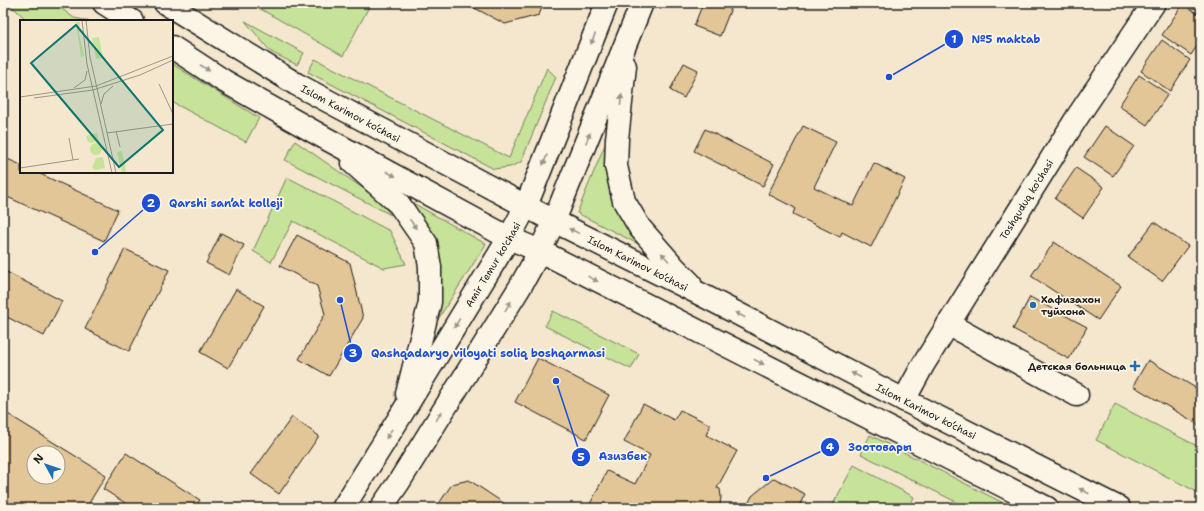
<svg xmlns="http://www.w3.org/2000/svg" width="1204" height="511" font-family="'Shantell Sans',sans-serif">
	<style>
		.green { fill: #c7e299; stroke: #727f5a }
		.building { fill: #e3c697; stroke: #1c1c1c; fill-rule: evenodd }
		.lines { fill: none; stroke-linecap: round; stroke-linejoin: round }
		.minor-casing { stroke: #1c1c1c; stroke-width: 25 }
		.major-casing { stroke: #1c1c1c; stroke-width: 25 }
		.minor { stroke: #fcf5e5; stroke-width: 22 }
		.major { stroke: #fcf5e5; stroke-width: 22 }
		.oneway { fill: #97938b }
		.poi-dot { fill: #1f6fb2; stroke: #fcf5e5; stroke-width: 1.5 }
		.labels { text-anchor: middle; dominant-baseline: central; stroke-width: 3.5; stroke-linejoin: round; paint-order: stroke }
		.street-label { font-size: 10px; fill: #1c1c1c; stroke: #fcf5e5 }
		.poi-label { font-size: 10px; font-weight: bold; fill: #1c1c1c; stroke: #fcf5e5; text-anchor: start }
		.inset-road { fill: none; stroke: #9e9687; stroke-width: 1 }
		.view { fill: #0f766e; fill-opacity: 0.15; stroke: #0f766e; stroke-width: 2 }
		.inset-edge { fill: none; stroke: #1c1c1c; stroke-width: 2 }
		.leader { fill: none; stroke: #1d4ed8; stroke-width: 1.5 }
		.callout-dot { fill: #1d4ed8; stroke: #fcf5e5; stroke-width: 1.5 }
		.mark-label { font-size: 12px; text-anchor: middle; font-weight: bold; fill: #fff }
		.callout-label { font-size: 11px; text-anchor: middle; font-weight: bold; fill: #1d4ed8; stroke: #fcf5e5; stroke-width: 3.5; stroke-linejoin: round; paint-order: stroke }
	</style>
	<rect width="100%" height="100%" fill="#f4e7ce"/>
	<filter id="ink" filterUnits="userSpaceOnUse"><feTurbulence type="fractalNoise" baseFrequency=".025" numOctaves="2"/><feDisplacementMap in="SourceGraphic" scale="8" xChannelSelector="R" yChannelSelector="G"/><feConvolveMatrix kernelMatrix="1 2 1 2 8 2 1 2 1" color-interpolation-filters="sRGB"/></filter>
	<g filter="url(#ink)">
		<!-- green -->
		<path class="green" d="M8,3H54L74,18L89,21H28Z
			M250,3H371L343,56Z
			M245,21L304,53L297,65L271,52Z
			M315,59L509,158L547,68L556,77L521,162L510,167L494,169L308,72Z
			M172,64L259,118L246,142L172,102Z
			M295,141L377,198L391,215L285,160Z
			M606,142C607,159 606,188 613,204C621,220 632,233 644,247L577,213Z
			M287,177L390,231L406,264L384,268L293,221L271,262L253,251Z
			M404,198L486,244L433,327L441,295L438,256Z
			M553,311L639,354L631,369L545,326Z
			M1115,404L1201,448V494L1096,440Z
			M870,435L1013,508H968L861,454Z
			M854,465L914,497L909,508H831Z"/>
		<!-- building -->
		<path class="building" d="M465,3H544L539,15L505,24Z
			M703,3H733L720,36L694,26Z
			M1183,4L1201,16V40L1191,55L1162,35Z
			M1162,40L1190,60L1170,91L1141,71Z
			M684,63L698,70L684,98L670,90Z
			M1139,75L1168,94L1147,125L1119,106Z
			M803,126L836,142L814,187L853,206L874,163L905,179L871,247L842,232L840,237L793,214L795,208L768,194Z
			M1105,126L1134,146L1113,176L1084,157Z
			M705,129L774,164L763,186L694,151Z
			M3,157L21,165V172H36L118,210L104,241L3,195Z
			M1076,168L1104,187L1083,218L1055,199Z
			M1154,222L1188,246L1162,281L1128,257Z
			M221,233L244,245L229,275L206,263Z
			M297,235L350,263L363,318L329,376L299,359L325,314L317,286L280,266Z
			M1054,242L1121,286L1098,320L1031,276Z
			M125,249L169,270L129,351L85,329Z
			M3,270L62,301L44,336L3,315Z
			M236,289L264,306L228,368L200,352Z
			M1030,297L1087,327L1069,359L1013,329Z
			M538,358L609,395L586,439L515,402Z
			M1148,360L1201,391V426L1133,386Z
			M643,404L674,420L680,410L711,425L706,435L737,451L717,488L720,489L721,497L720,505L719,508H588L607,471L635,484L650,455L624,442Z
			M3,411L106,475L86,508H3ZM34,453H58V477H34Z
			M292,417L319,436L279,494L251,474Z
			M126,453L200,500L195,508H133L103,489Z
			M774,478L805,494L798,508H746L752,496Z
			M469,480L511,508H436L452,484Z"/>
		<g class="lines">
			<!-- minor casing -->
			<g class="minor-casing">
				<g id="minor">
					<path d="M948,324L1077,395"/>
					<path id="s1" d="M904,400L923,365L1076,119L1154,3"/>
				</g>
			</g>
			<!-- major casing -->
			<g class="major-casing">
				<g id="major">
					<path d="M104,3L132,21"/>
					<path id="s2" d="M165,3L296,84L437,159L554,221L702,295L904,400L1119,508"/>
					<path d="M172,47L224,81L325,138L509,238L540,251L1047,508"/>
					<path d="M625,66L617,139L616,166L624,201L640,228L675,268L690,283"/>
					<path d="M353,163L399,204L426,243L430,267V302L407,394"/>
					<path id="s3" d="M343,508L401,415L509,238L526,206L607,3"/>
					<path d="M381,508L399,482L520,287L540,251L554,221L642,3"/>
				</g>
			</g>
			<!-- minor -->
			<use href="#minor" class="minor"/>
			<!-- major -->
			<use href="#major" class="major"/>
		</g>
		<!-- one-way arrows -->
		<defs><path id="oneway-solid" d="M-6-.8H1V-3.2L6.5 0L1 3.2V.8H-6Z"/></defs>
		<g class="oneway">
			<use href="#oneway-solid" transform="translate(593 39) rotate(112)"/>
			<use href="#oneway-solid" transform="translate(205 68) rotate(33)"/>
			<use href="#oneway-solid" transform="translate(621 100) rotate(-84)"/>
			<use href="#oneway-solid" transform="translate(588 138) rotate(-68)"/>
			<use href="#oneway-solid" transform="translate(545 160) rotate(112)"/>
			<use href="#oneway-solid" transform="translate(391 174) rotate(28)"/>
			<use href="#oneway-solid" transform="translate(413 224) rotate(55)"/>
			<use href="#oneway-solid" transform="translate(574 231) rotate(-154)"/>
			<use href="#oneway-solid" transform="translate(665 257) rotate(-132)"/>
			<use href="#oneway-solid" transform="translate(593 279) rotate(27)"/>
			<use href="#oneway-solid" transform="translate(508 306) rotate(-58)"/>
			<use href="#oneway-solid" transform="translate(740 315) rotate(-152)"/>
			<use href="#oneway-solid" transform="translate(457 323) rotate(121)"/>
			<use href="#oneway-solid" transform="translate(759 362) rotate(27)"/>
			<use href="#oneway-solid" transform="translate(856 375) rotate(-152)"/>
			<use href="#oneway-solid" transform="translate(439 416) rotate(-58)"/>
			<use href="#oneway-solid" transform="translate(389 434) rotate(122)"/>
			<use href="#oneway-solid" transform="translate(1084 491) rotate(-153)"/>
		</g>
	</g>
	<!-- markers -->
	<g class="poi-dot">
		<circle cx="1033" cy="305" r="4"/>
		<path d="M1133 360h4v4h4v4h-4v4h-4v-4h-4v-4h4z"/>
	</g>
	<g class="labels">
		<!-- street labels -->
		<g class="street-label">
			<text stroke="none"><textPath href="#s2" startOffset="216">Islom Karimov ko‘chasi</textPath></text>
			<text stroke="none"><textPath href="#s1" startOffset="235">Toshquduq ko'chasi</textPath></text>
			<text stroke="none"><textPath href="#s2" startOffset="540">Islom Karimov ko‘chasi</textPath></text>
			<text stroke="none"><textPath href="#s3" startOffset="286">Amir Temur ko'chasi</textPath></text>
			<text stroke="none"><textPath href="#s2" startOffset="864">Islom Karimov ko‘chasi</textPath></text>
		</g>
		<!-- poi labels -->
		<g class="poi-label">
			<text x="1041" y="299">Хафизахон<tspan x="1041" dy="12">туйхона</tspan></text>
			<text x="1126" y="366" text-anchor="end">Детская больница</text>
		</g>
	</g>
	<!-- overview -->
	<g transform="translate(20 20)">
		<rect width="153" height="153" fill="#f4e7ce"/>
		<path d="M56,2H60L59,13L64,36L61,37ZM79,17L83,38L76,39L72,18ZM77,113L79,121L70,123L67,120L66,116ZM70 129a6 6 0 1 1 12 0a6 6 0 1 1-12 0ZM102,131L106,151L105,153H102L97,132ZM83,137L85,148L76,150L72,148L76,138Z" fill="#c7e299"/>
		<path class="inset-road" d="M62,0L67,44L92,153M66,0L70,37L96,153M139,64L153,94M54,68L65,60L67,51M0,77L76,66L153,36M14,78L73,70L120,55L153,40M81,84L84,74L93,66M96,111L100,127M87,113L153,104M49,118L53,140M0,148L59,139"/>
		<path class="view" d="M56,5L143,110L99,147L11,43Z"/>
		<rect width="153" height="153" class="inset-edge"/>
	</g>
	<!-- callouts -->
	<path class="leader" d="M889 77L954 39M95 252L151 203M340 300L353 353M766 478L830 447M556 381L581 457"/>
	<g class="callout-dot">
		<circle cx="889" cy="77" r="4"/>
		<circle cx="95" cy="252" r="4"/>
		<circle cx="340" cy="300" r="4"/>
		<circle cx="766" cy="478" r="4"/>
		<circle cx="556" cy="381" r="4"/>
		<circle cx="954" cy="39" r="10"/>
		<circle cx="151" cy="203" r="10"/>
		<circle cx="353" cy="353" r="10"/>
		<circle cx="830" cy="447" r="10"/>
		<circle cx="581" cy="457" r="10"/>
	</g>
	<g class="mark-label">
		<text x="954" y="43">1</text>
		<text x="151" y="207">2</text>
		<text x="353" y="357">3</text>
		<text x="830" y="451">4</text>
		<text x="581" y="461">5</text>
	</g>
	<g class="callout-label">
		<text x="1006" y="43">№5 maktab</text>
		<text x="226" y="207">Qarshi san’at kolleji</text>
		<text x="488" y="357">Qashqadaryo viloyati soliq boshqarmasi</text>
		<text x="880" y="451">Зоотовары</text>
		<text x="623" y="460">Азизбек</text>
	</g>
	<!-- margin -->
	<rect width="1204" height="511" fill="none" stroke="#fcf5e5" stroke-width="16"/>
	<rect x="8" y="8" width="1188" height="495" fill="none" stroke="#1c1c1c" stroke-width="1.5" filter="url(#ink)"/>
	<!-- north arrow -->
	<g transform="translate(46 465) rotate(310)"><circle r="19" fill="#fcf5e5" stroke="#a29e95"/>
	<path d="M0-3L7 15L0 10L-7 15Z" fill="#1f6fb2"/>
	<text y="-6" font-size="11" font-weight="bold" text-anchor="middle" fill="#1c1c1c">N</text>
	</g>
</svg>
